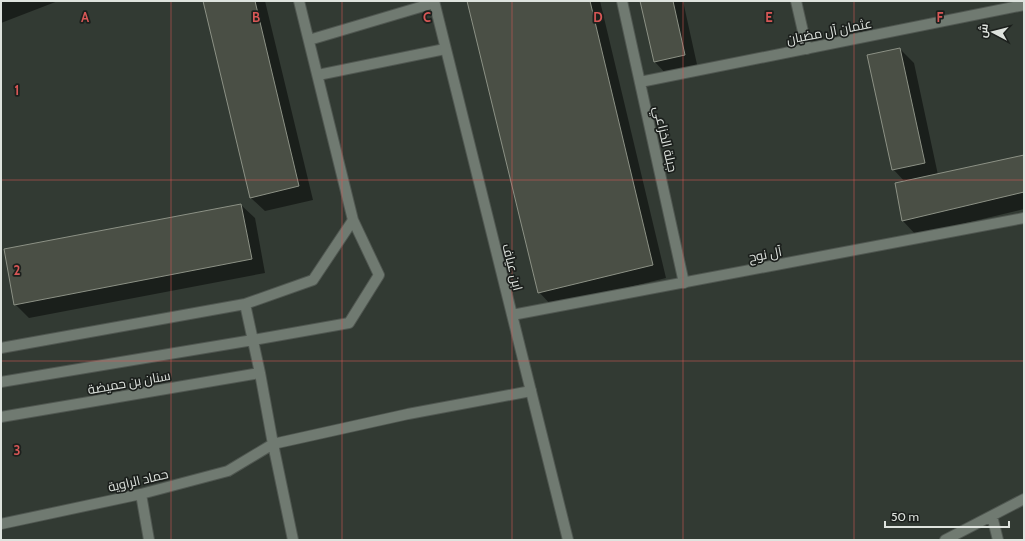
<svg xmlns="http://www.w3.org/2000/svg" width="1025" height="541" font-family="Cabin,Cairo,sans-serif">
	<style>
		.shadow { fill: #0007 }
		.building { fill: #4a4f45; stroke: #8c9185 }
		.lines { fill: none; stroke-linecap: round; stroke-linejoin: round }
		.street-casing { stroke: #505751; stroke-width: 12 }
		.secondary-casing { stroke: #505751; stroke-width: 12 }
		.street { stroke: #707a71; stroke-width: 10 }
		.secondary { stroke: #707a71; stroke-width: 10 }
		.grid { fill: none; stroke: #d85756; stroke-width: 1; stroke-opacity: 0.55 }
		.labels { text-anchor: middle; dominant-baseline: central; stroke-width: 3.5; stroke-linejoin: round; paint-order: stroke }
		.street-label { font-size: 13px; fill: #dee3de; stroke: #1c201d }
		.grid-label { font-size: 13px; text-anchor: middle; font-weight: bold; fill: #d85756; stroke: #1c201d; stroke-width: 3.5; stroke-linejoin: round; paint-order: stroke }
	</style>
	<rect width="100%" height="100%" fill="#323a33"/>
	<!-- shadow -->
	<path class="shadow" d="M1,1H58L1,23Z
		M204,1H265L313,200L265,211L251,198Z
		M468,1H600L666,278L552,306L539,292Z
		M641,1H683L698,69L668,76L655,62Z
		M900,49L914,63L938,175L1024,157V209L916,235L903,221L905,182L893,169Z
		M241,205L255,218L265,273L29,318L15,304Z"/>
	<!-- building -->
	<path class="building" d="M203,1H255L299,186L250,198Z
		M467,1H590L653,265L538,293Z
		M640,1H673L685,55L654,62Z
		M900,48L925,163L892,170L867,55Z
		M1024,155V192L902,221L895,183Z
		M241,204L252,259L14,305L4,249Z"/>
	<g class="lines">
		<!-- street casing -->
		<g class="street-casing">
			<path id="street" d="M622,1L684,283
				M796,1L807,49
				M309,40L434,3
				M318,75L445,49
				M640,82L1024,5
				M245,304L260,373L273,444L408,414L531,391
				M1,348L245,304L313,280L353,220L299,1
				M1,382L253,340L349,323L379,275L353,220
				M1,417L260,373
				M141,494L149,540
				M992,516L998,540
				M1,524L141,494L228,471L273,444L293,540
				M945,540L1024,499"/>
		</g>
		<!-- secondary casing -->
		<g class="secondary-casing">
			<path id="secondary" d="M434,1L568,540
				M512,315L1024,218"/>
		</g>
		<!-- street -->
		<use href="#street" class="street"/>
		<!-- secondary -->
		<use href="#secondary" class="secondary"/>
	</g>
	<!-- grid -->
	<path class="grid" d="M171,1V540M342,1V540M512,1V540M683,1V540M854,1V540M1,180H1024M1,361H1024"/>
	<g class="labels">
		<!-- street labels -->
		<g class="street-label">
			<text transform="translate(829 31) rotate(-11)">عثمان آل مضيان</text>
			<text transform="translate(666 139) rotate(77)">جبلة الخزاعي</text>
			<text transform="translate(765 254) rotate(-11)">آل نوح</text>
			<text transform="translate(513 267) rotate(76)">ابن عياف</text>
			<text transform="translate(129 382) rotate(-10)">سنان بن حميضة</text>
			<text transform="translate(138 480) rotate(-13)">حماد الراوية</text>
		</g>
	</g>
	<g class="grid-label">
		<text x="85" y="22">A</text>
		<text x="256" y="22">B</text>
		<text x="427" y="22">C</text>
		<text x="598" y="22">D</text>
		<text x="769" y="22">E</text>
		<text x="940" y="22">F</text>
		<text x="17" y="95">1</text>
		<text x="17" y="275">2</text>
		<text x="17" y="455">3</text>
	</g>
	<!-- border -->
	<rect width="1025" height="541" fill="none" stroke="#dee3de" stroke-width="4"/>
	<!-- north arrow -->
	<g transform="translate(993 32) rotate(277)" stroke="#1c201d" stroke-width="3" paint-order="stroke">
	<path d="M0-3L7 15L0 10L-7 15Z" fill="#dee3de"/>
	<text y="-6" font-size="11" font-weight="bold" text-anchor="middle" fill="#dee3de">ش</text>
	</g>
	<!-- scale -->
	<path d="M885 521v6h124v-6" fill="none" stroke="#dee3de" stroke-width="2"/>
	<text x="891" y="521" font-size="12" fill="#dee3de" stroke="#1c201d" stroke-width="3" paint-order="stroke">50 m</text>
</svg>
